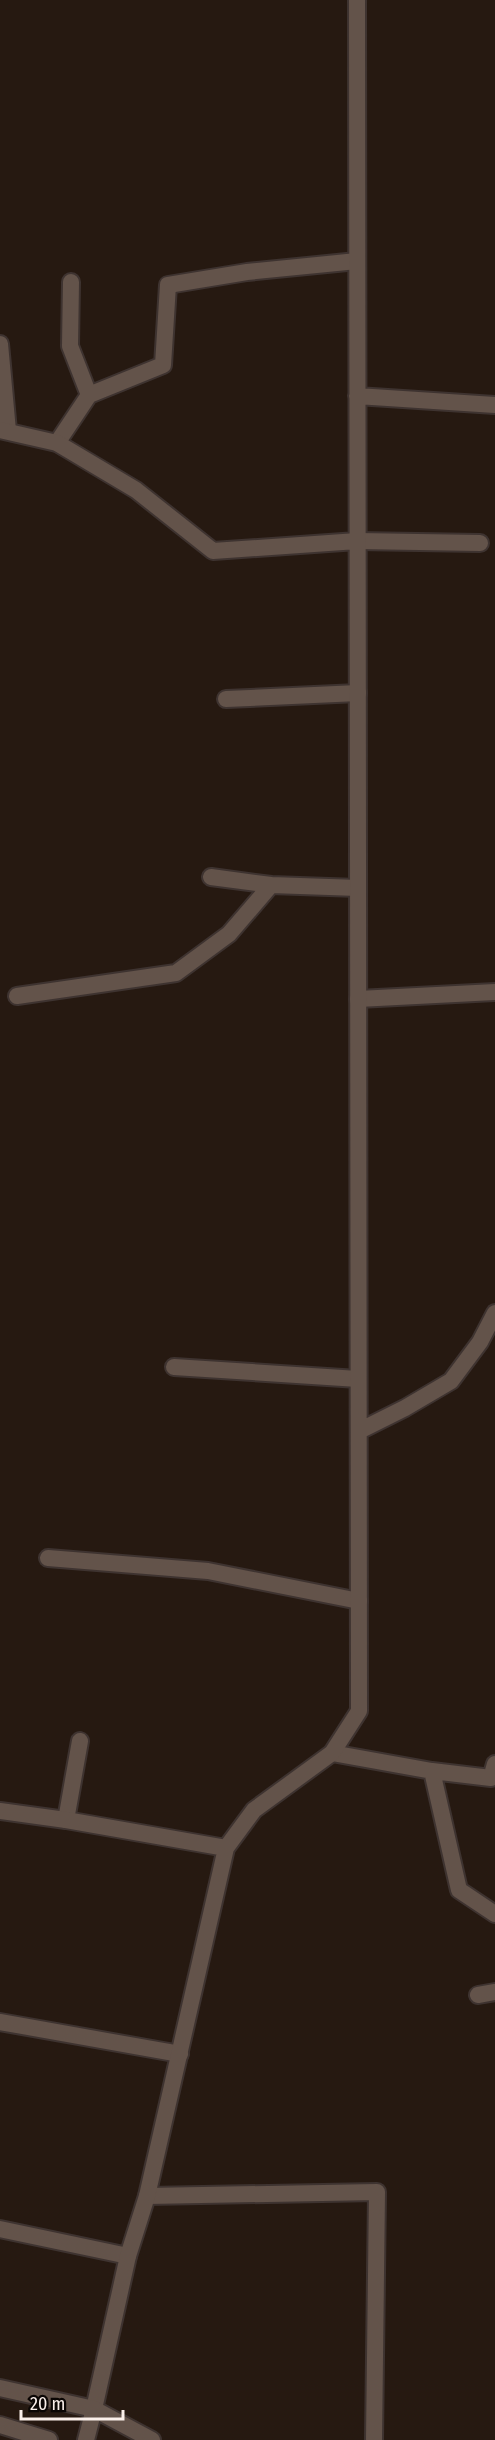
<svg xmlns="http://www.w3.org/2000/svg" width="495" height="2440" font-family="'Fira Sans Condensed',sans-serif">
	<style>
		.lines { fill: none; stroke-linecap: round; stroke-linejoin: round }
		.service-casing { stroke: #3e3330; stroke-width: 20 }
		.minor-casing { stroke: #3e3330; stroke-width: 20 }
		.tertiary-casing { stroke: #3e3330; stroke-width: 20 }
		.service { stroke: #63534a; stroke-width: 16 }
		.minor { stroke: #63534a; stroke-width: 16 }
		.tertiary { stroke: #63534a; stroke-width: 16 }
	</style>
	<rect width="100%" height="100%" fill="#261911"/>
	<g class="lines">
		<!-- service casing -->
		<g class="service-casing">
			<path id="service" d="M0,344L8,431
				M89,395L163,365L168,285L247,272L357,261
				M57,443L89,395L70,346L71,282
				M357,541L480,543
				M226,699L358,693
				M211,877L271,885
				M17,996L176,973L229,934L271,885L358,888
				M358,999L495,992
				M174,1367L358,1379
				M48,1558L208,1571L359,1601
				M332,1753L432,1771L459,1890L495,1914
				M432,1771L491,1778L495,1764
				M66,1820L80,1741
				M478,1995L495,1992
				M0,2022L180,2054
				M147,2196L377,2192L374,2440
				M0,2229L128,2256"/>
		</g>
		<!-- minor casing -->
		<g class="minor-casing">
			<path id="minor" d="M357,396L495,405
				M0,430L57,443L136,490L213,551L357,541
				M359,1431L405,1408L451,1381L480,1342L495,1313
				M0,1811L66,1820L226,1848
				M94,2409L128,2256L147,2196L226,1848L254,1810L332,1753L359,1711L357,0"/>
		</g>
		<!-- tertiary casing -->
		<g class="tertiary-casing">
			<path id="tertiary" d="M0,2388L94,2409L152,2440
				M0,2425L49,2440
				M86,2440L94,2409"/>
		</g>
		<!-- service -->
		<use href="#service" class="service"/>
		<!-- minor -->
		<use href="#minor" class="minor"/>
		<!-- tertiary -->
		<use href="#tertiary" class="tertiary"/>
	</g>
	<!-- scale -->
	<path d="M21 2410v9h102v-9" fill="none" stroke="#faefea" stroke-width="3"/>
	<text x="30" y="2410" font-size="18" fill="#faefea" stroke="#0b0604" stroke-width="4.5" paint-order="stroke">20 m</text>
</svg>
